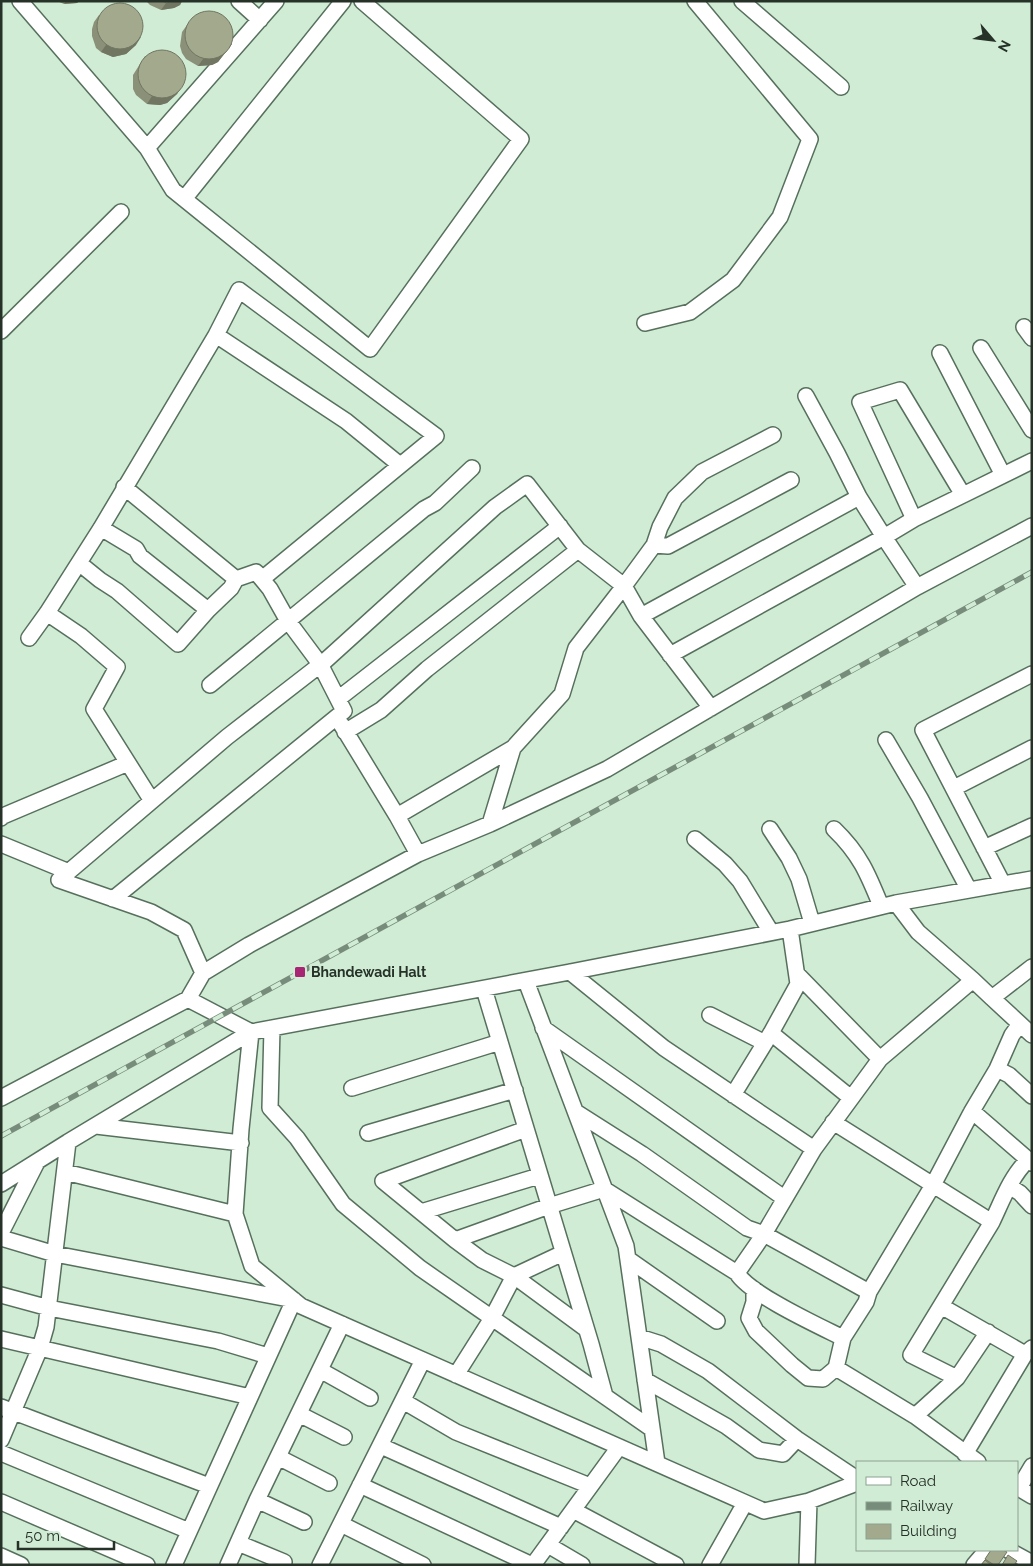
<svg xmlns="http://www.w3.org/2000/svg" width="1033" height="1566" font-family="Raleway,sans-serif">
	<style>
		.lines { fill: none; stroke-linecap: round; stroke-linejoin: round }
		.minor-casing { stroke: #57705d; stroke-width: 18 }
		.minor { stroke: #fff; stroke-width: 15 }
		.rail-casing { stroke: #788c7c; stroke-width: 5.5 }
		.rail { stroke: #d0ecd5; stroke-width: 4; stroke-dasharray: 11; stroke-linecap: butt }
		.wall { fill: #8b9178 }
		.shaded-wall { fill: #717662 }
		.building { fill: #a2a98c; stroke: #717662 }
		.poi-dot { fill: #a72573; stroke: #d0ecd5; stroke-width: 2 }
		.labels { text-anchor: middle; dominant-baseline: central; stroke-width: 5; stroke-linejoin: round; paint-order: stroke }
		.poi-label { font-size: 14px; font-weight: bold; fill: #263128; stroke: #d0ecd5; text-anchor: start }
	</style>
	<rect width="100%" height="100%" fill="#d0ecd5"/>
	<g class="lines">
		<!-- minor casing -->
		<g class="minor-casing">
			<path id="minor" d="M20,1L147,148L173,190L370,349L521,139L362,1
				M239,1L260,20
				M742,1L841,87
				M147,148L276,1
				M184,199L343,1
				M645,323L690,312L733,280L780,217L810,139L695,1
				M1024,327L1032,338
				M1,331L121,212
				M216,335L239,290L436,436L262,579
				M981,348L1032,430
				M940,353L1003,475
				M124,487L236,579
				M914,519L963,495
				M101,528L136,549L140,556L208,610
				M654,545L668,546L791,480
				M79,563L100,580L117,591L178,644L208,610L231,588L236,579L256,572L270,589L288,621L320,664L344,711L113,899
				M917,587L884,537L914,519L860,402L900,390L963,495L1032,461
				M47,613L81,636L117,667L94,709L152,801
				M641,616L859,497
				M29,638L47,613L101,528L216,335L346,421L400,465
				M670,655L884,537L859,497L837,453L806,396
				M210,685L424,509L435,503L472,468
				M338,699L560,526
				M341,724L397,816L513,748
				M345,732L381,710L427,669L578,550
				M886,740L920,798L969,890
				M954,788L1032,748
				M397,816L418,854
				M1,818L3,816L128,763
				M490,824L513,748L562,694L576,648L624,586L641,616L711,708
				M770,829L789,858L799,879L812,923
				M834,829C860,854 868,874 881,906
				M695,839L725,864L740,881L771,932
				M1,844L69,872
				M984,848L1032,826
				M1003,884L923,730L1032,674
				M896,903L918,932L973,980
				M570,972L664,1048L814,1149
				M203,973L184,930L151,912L59,880L227,737L325,661L495,507L527,484L578,550L624,586L654,545L660,527L675,498L702,472L773,435
				M797,974L880,1059
				M526,981L626,1246L657,1463
				M484,989L591,1344L605,1396
				M992,998L1032,1035
				M188,999L203,973L249,945L418,854L490,824L607,769L917,587L1032,526
				M710,1015L765,1043
				M272,1028L270,1108L297,1138L343,1204L420,1268L652,1429
				M543,1028L784,1198
				M251,1032L241,1129L235,1214L252,1266L301,1306L764,1511L809,1501L857,1483
				M771,1033L851,1098
				M997,1069L1009,1075L1032,1096
				M352,1088L500,1042
				M733,1095L771,1033L798,984L790,929
				M1,1098L188,999L251,1032
				M972,1111L1032,1163
				M576,1112L642,1154L747,1228L764,1234L869,1292
				M833,1122L992,1222L911,1355L957,1378L915,1416L978,1462
				M96,1126L241,1143
				M368,1133L515,1090
				M68,1142L251,1032L570,972L790,929L896,903L1032,879
				M65,1172L235,1214
				M383,1181L455,1240L482,1260L514,1276L586,1329
				M383,1181L526,1129
				M1,1184L68,1142L46,1327L40,1348L1,1440
				M1009,1186L1020,1193L1032,1206
				M421,1212L539,1176
				M992,1222C1002,1201 1011,1176 1028,1160
				M1,1233L37,1162
				M1,1238L55,1254L294,1300L174,1565
				M455,1240L549,1206L604,1189L737,1273L764,1234L814,1149L880,1059L973,980L992,998L1032,967
				M628,1259L717,1321
				M737,1273C749,1294 819,1326 843,1338
				M754,1289V1302L749,1318L756,1331L792,1365L808,1378L823,1379L836,1368L843,1338L866,1302L869,1292L933,1185L972,1111L997,1069L1012,1035L1020,1024
				M1,1295L49,1308L218,1341L268,1356
				M941,1306L1025,1354
				M639,1337L661,1344L708,1371L797,1439L857,1479
				M1,1339L250,1397
				M836,1368L915,1416
				M320,1370L370,1398
				M456,1375L492,1318L514,1276L563,1253
				M957,1378L988,1332
				M645,1380L726,1426L759,1450L783,1454L797,1439
				M403,1401L456,1432L590,1486
				M1,1407L209,1486
				M299,1414L344,1437
				M381,1446L561,1527
				M1,1453L189,1531
				M965,1454L1025,1354L1032,1348
				M278,1457L329,1483
				M360,1485L532,1565
				M1017,1487L1032,1496
				M1019,1488L1032,1466
				M257,1500L304,1522
				M1,1502L147,1565
				M573,1510L676,1565
				M341,1524L423,1565
				M238,1543L284,1562
				M548,1545L582,1565
				M1008,1550L1032,1563
				M1,1556L21,1565
				M228,1565L257,1500L342,1324
				M320,1565L423,1360
				M533,1565L619,1447
				M710,1565L745,1503
				M807,1565L809,1501
				M974,1565L987,1550"/>
		</g>
		<!-- minor -->
		<use href="#minor" class="minor"/>
		<!-- rail casing -->
		<g class="rail-casing">
			<path id="rail" d="M1,1136L1032,572"/>
		</g>
		<!-- rail -->
		<use href="#rail" class="rail"/>
	</g>
	<!-- wall -->
	<path class="wall" d="M57,1H79L77,3L64,4Z
		M146,1H182L180,5L174,8L161,10L150,5Z
		M99,15L136,45L126,54L113,57L101,52L96,48L92,36V29L94,22Z
		M187,25L232,44L218,62L212,65L198,66L186,59L182,53L180,46L182,32Z
		M145,56L182,86L177,94L167,103L160,105L147,104L136,95L133,89V75Z
		M991,1550L998,1565H981L984,1561Z"/>
	<!-- shaded-wall -->
	<path class="shaded-wall" d="M66,1H79L77,3L64,4Z
		M177,1H182L180,5L174,8L161,10L166,3Z
		M141,37L136,45L126,54L113,57L101,52L106,45Z
		M232,44L218,62L212,65L198,66L203,59Z
		M182,86L177,94L167,103L160,105L147,104L152,96Z"/>
	<!-- building -->
	<path class="building" d="M163,1H177L166,3Z
		M97 26a23 23 0 1 1 46 0a23 23 0 1 1-46 0Z
		M185 35a24 24 0 1 1 48 0a24 24 0 1 1-48 0Z
		M138 74a24 24 0 1 1 48 0a24 24 0 1 1-48 0Z
		M991,1550H1003L1007,1552L998,1565H994L985,1559Z
		M1008,1555L1017,1561L1014,1565H1002Z
		M985,1560L991,1565H981Z"/>
	<!-- markers -->
	<rect class="poi-dot" x="294" y="966" width="12" height="12" rx="2.5"/>
	<g class="labels">
		<!-- poi labels -->
		<g class="poi-label">
			<text x="311" y="972">Bhandewadi Halt</text>
		</g>
	</g>
	<!-- border -->
	<rect width="1033" height="1566" fill="none" stroke="#263128" stroke-width="5"/>
	<!-- legend -->
	<rect x="856" y="1461" width="162" height="90" fill="#d0ecd5" stroke="#8ca190"/>
	<rect x="866" y="1477" width="25" height="8" fill="#ffffff" stroke="#8ca190"/>
	<text x="900" y="1486" font-size="15" fill="#263128">Road</text>
	<rect x="866" y="1502" width="25" height="8" fill="#788c7c" stroke="#8ca190"/>
	<text x="900" y="1511" font-size="15" fill="#263128">Railway</text>
	<rect x="866" y="1524" width="25" height="15" fill="#a2a98c" stroke="#8ca190"/>
	<text x="900" y="1536" font-size="15" fill="#263128">Building</text>
	<!-- north arrow -->
	<g transform="translate(993 40) rotate(118)" stroke="#d0ecd5" stroke-width="4" paint-order="stroke">
	<path d="M0-4L9 19L0 12L-9 19Z" fill="#263128"/>
	<text y="-8" font-size="14" font-weight="bold" text-anchor="middle" fill="#263128">N</text>
	</g>
	<!-- scale -->
	<path d="M18 1541v8h96v-8" fill="none" stroke="#263128" stroke-width="2.5"/>
	<text x="25" y="1541" font-size="15" fill="#263128" stroke="#d0ecd5" stroke-width="4" paint-order="stroke">50 m</text>
</svg>
